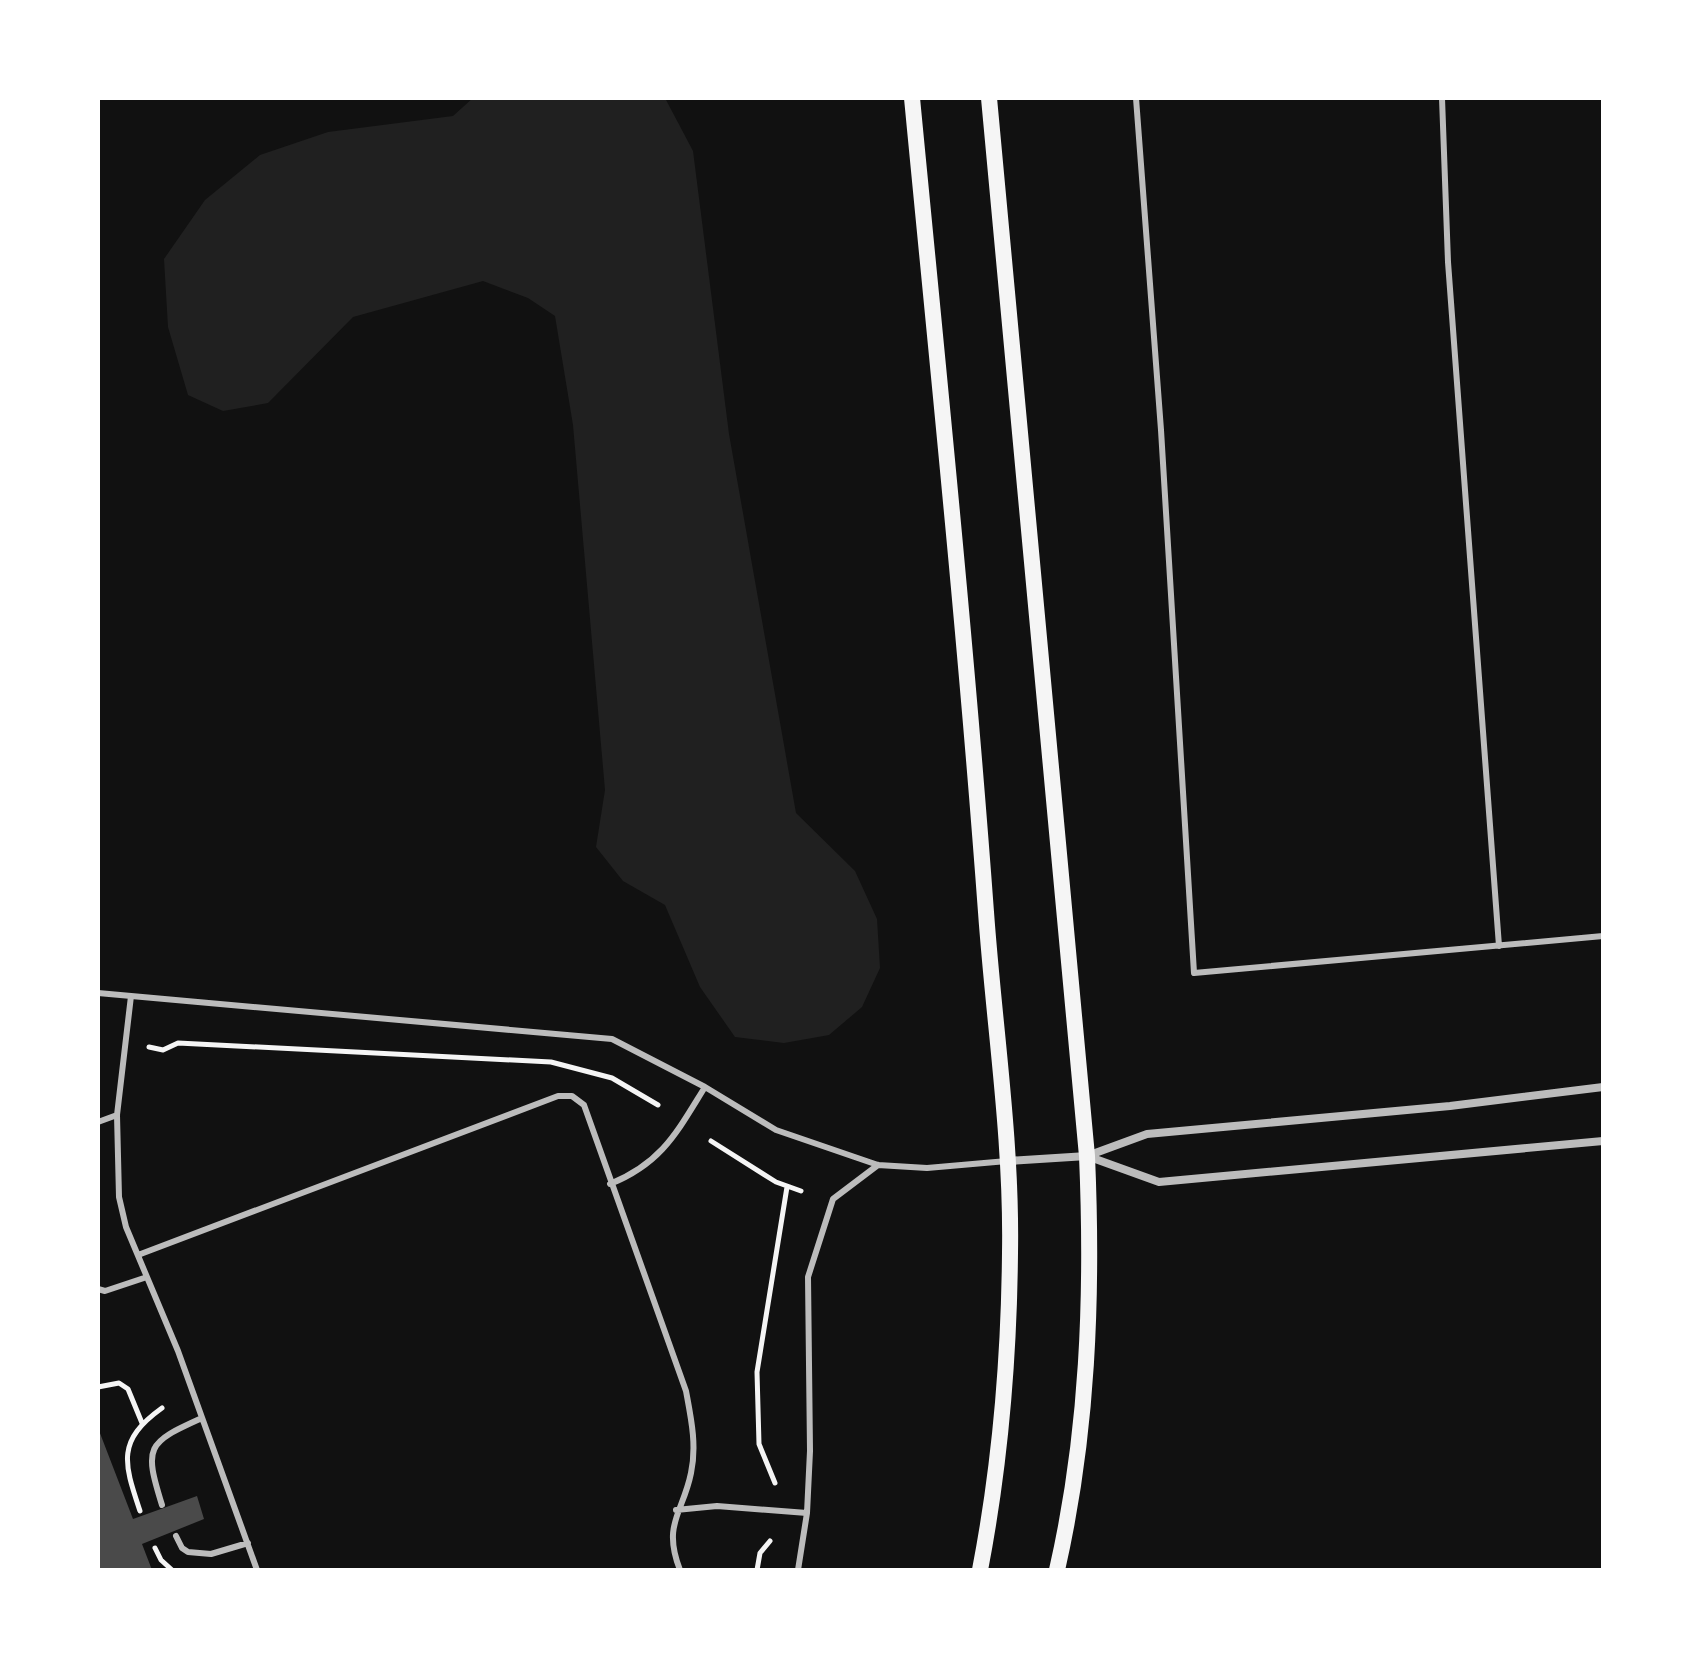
<svg xmlns="http://www.w3.org/2000/svg" width="1701" height="1668" font-family="'Crimson Pro',serif">
	<style>
		.green { fill: #202020 }
		.building { fill: #4a4a4a }
		.lines { fill: none; stroke-linecap: round; stroke-linejoin: round }
		.path { stroke: #f5f5f5; stroke-width: 5 }
		.service { stroke: #bcbcbc; stroke-width: 6 }
		.minor { stroke: #bcbcbc; stroke-width: 8 }
		.secondary { stroke: #f5f5f5; stroke-width: 16 }
	</style>
	<rect width="100%" height="100%" fill="#111"/>
	<!-- green -->
	<path class="green" d="M473,98H665L693,151L729,434L796,813L855,871L877,919L880,968L862,1007L829,1035L784,1043L735,1037L700,987L665,905L623,881L596,847L605,790L573,425L555,316L528,298L483,281L353,317L268,403L223,411L188,395L168,327L164,259L205,200L260,155L328,132L453,116Z"/>
	<!-- building -->
	<path class="building" d="M98,1428L133,1519L197,1496L204,1519L142,1544L152,1570H98Z"/>
	<g class="lines">
		<!-- path -->
		<path class="path" d="M149,1047L163,1050L178,1043L551,1062L612,1078L658,1105
			M711,1141L776,1182L801,1191
			M98,1387L119,1383L128,1389L142,1423
			M775,1483L759,1444L757,1372L787,1187
			M140,1511C124,1463 116,1441 162,1408
			M155,1548L161,1560L172,1570
			M757,1570L760,1553L770,1541"/>
		<!-- service -->
		<path class="service" d="M1136,98L1161,430L1194,973L1603,936
			M1442,98L1448,262L1499,946
			M98,993L612,1039L705,1087L776,1130L878,1165L927,1168L1007,1161
			M131,996L117,1115L119,1197L126,1227L178,1351L257,1570
			M98,1122L117,1115
			M610,1184C662,1163 677,1132 705,1087
			M138,1255L558,1096H572L584,1105L686,1391C691,1418 697,1445 691,1473C683,1513 662,1524 680,1570
			M98,1289L105,1291L147,1277
			M162,1505C144,1447 146,1443 202,1418
			M676,1510L717,1506L807,1513
			M176,1536L182,1548L188,1552L211,1554L248,1543
			M798,1570L807,1513L810,1451L808,1277L833,1199L878,1165"/>
		<!-- minor -->
		<path class="minor" d="M1087,1156L1159,1182L1603,1141
			M1008,1161L1087,1156L1147,1134L1450,1106L1603,1087"/>
		<!-- secondary -->
		<path class="secondary" d="M912,98C938,369 966,640 986,912C994,1025 1012,1139 1010,1253C1009,1359 1000,1466 980,1570
			M989,98L1087,1156C1093,1295 1088,1434 1057,1570"/>
	</g>
	<!-- border -->
	<rect width="1701" height="1668" fill="none" stroke="#ffffff" stroke-width="200"/>
</svg>
